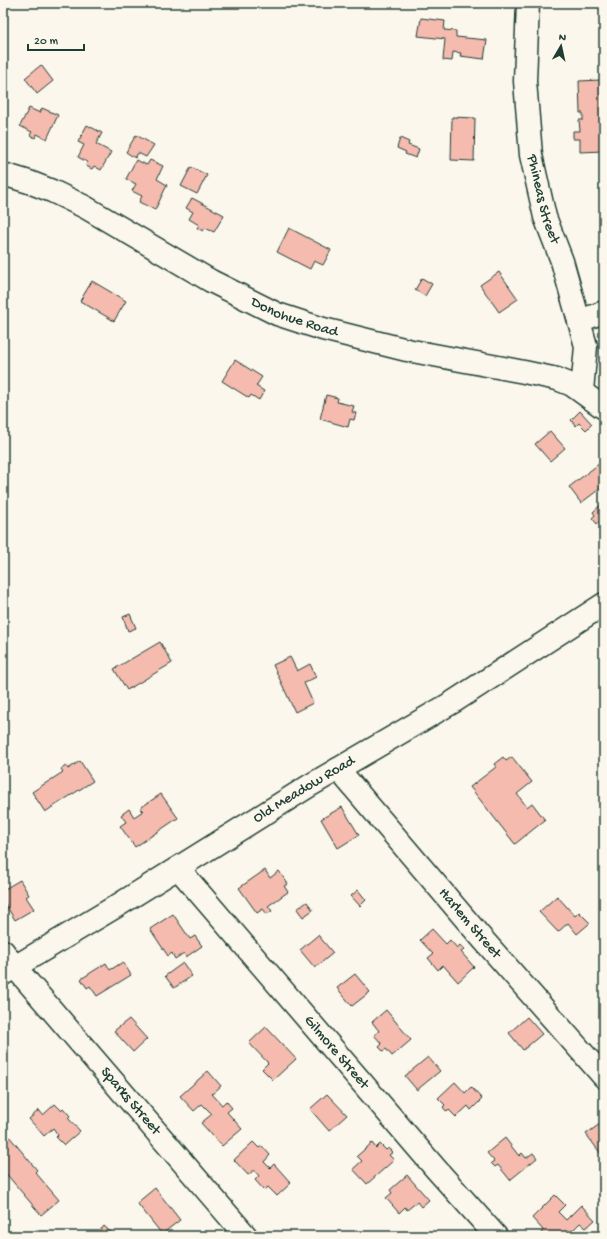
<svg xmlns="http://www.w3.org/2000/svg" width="607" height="1239" font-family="'Gochi Hand',sans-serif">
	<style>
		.building { fill: #f5bbae; stroke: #1f3d34 }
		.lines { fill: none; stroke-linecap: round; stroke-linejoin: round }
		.minor-casing { stroke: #1f3d34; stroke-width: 25 }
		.minor { stroke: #fbf7ec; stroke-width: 22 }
		.labels { text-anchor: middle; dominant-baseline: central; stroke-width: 3.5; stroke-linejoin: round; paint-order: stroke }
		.street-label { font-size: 15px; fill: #1f3d34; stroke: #fbf7ec }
	</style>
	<rect width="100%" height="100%" fill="#fbf7ec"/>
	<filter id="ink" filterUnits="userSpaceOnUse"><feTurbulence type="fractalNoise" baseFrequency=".025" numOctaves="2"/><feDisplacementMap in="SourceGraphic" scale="8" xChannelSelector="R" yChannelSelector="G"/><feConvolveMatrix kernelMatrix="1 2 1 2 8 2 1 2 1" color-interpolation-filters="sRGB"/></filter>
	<g filter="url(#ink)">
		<!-- building -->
		<path class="building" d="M421,18L445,21L444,30L456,31V37L487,40L484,59L460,56L461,53L453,52L452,61L443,60L445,39L418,36Z
			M41,65L53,81L37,94L25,78Z
			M601,80L604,151L580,152V139H573V131H580L579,120H583V113H580L579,81Z
			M29,108L40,113L42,108L58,115L47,139L37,134L35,138L30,135L32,132L20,126Z
			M452,117L475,118L474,161L451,160Z
			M87,125L102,133L96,144L111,152L101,170L94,166L92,169L86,166L87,162L78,157L84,145L78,142Z
			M136,135L154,145L146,157L138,153L135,158L126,152Z
			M400,138L409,142L408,145L419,149L416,158L405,154L406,152L397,148Z
			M136,160L147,165L150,160L163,166L157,179L167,185L155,210L139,202L142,196L132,191L136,184L126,179Z
			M191,167L207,175L197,194L181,186Z
			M192,198L224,215L214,232L205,228L203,231L197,228L199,225L189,219L193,212L186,208Z
			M289,228L331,250L323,265L314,261L310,269L277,252Z
			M499,272L518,299L499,312L480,285Z
			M422,278L432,284L425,296L415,290Z
			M92,281L126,301L114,321L80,301Z
			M235,360L262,377L256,386L264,391L259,400L251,395L249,398L222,381Z
			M326,395L338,398L337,402L354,406L352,412L356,413L354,420L350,419L348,427L320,419Z
			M580,411L592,424L586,430L579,423L576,426L571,420Z
			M550,431L565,448L550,461L535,444Z
			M604,460V489L602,487L581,503L569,487Z
			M604,502V524L601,520L597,524L592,518L595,515L593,512Z
			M130,614L136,628L128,631L123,617Z
			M160,642L172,663L127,690L114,669Z
			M290,657L297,671L310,664L316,677L304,683L313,703L295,712L273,665Z
			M503,757L506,761L512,757L532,782L517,794L527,807L532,803L545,820L515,844L470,787L496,767L494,764Z
			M80,761L93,781L45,812L32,792L63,772L61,769L66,766L68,769Z
			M161,794L178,818L135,847L120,826L126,822L121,815L129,809L134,817L143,811L140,808Z
			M342,807L359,835L338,848L321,819Z
			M265,870L270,878L279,871L288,884L284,886L288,892L268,906L272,911L267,914L263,909L257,913L239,888Z
			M20,880L29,895L26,897L34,909L15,920L4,902H3V890Z
			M358,890L366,900L360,906L351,896Z
			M557,896L575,916L579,912L590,923L577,934L568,923L558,932L539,912Z
			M307,902L313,910L303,917L297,909Z
			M173,914L190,939L195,936L202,946L186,957L184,953L175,959L172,953L168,956L150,929Z
			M432,929L446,944L450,940L457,948L460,945L464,950L461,952L474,967L458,982L443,965L438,970L428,958L433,954L420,940Z
			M318,935L333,953L315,968L300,950Z
			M123,962L131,975L97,996L90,986L87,988L81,979L106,963L110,970Z
			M183,963L192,976L174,988L165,976Z
			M355,974L370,992L352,1006L337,988Z
			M386,1010L411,1040L392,1056L386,1049L383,1051L379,1047L382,1044L374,1035L379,1031L372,1022Z
			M527,1017L542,1034L523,1050L509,1033Z
			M129,1019L147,1039L133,1052L114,1031Z
			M266,1027L296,1059L273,1080L262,1069L268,1063L249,1043Z
			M428,1057L440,1071L417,1090L405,1076Z
			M208,1071L221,1086L212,1094L222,1105L226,1101L232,1108L227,1112L242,1129L222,1146L201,1123L212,1114L202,1104L194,1111L180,1096Z
			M455,1082L465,1093L471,1087L482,1099L471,1110L468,1106L456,1117L449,1110L447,1112L443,1107L445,1105L438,1098Z
			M327,1094L347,1115L329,1131L310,1109Z
			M55,1104L61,1110L63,1108L70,1116L68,1118L80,1131L64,1145L56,1137L58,1135L53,1128L44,1136L29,1119L39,1110L43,1115Z
			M604,1121V1152L601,1154L586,1134Z
			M3,1129L37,1170L35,1172L59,1200L41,1215L3,1170Z
			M505,1138L519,1156L522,1153L526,1158L533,1153L537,1158L510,1180L498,1165L495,1167L491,1163L494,1161L487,1153Z
			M253,1142L259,1148L262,1146L270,1155L264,1162L270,1168L274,1164L291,1183L277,1196L268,1187L264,1190L255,1180L259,1176L254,1170L248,1175L234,1160Z
			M372,1143L376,1148L380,1144L386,1150L389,1148L393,1152L389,1155L394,1160L367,1184L353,1169L362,1161L357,1156Z
			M407,1175L429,1200L421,1207L417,1202L407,1210L405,1207L399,1213L386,1198L392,1193L390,1190Z
			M155,1188L180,1220L162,1234L137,1203Z
			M555,1195L565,1205L558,1212L566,1220L581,1205L595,1220L586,1228L580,1223L567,1236H544L541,1233L543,1230L532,1218Z
			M104,1226L114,1235L113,1236H95Z"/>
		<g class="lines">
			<!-- minor casing -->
			<g class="minor-casing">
				<g id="minor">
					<path id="s1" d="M528,3L525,81L531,155L545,217L562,261L586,346L582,391"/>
					<path id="s2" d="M3,174L29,182L52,191L85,207L211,281L277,314L323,329L407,350L524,372L557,379L572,385L604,408"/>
					<path d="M579,321L604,312"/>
					<path id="s3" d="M338,769L479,935L604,1077"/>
					<path id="s4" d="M178,868L436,1169L496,1236"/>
					<path id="s5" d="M3,951L14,966L246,1236"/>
					<path id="s6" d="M3,974L120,904L309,786L453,702L604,604"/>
				</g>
			</g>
			<!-- minor -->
			<use href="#minor" class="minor"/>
		</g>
	</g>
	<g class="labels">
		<!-- street labels -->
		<g class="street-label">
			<text stroke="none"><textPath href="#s1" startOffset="198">Phineas Street</textPath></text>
			<text stroke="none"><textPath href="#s2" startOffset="326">Donohue Road</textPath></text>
			<text stroke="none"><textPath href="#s6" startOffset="353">Old Meadow Road</textPath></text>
			<text stroke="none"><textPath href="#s3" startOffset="203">Harlem Street</textPath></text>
			<text stroke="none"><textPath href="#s4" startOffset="243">Gilmore Street</textPath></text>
			<text stroke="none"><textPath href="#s5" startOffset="197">Sparks Street</textPath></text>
		</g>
	</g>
	<!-- margin -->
	<rect width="607" height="1239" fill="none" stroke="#fbf7ec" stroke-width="16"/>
	<rect x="8" y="8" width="591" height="1223" fill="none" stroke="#1f3d34" stroke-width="1.5" filter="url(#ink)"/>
	<!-- north arrow -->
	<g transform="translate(561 46) rotate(9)" stroke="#fbf7ec" stroke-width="3" paint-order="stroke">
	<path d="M0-3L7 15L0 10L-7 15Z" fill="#1f3d34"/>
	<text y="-6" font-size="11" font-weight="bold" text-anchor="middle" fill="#1f3d34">N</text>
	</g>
	<!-- scale -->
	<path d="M28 44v6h56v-6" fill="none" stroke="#1f3d34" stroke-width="2"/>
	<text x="34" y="44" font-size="12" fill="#1f3d34" stroke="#fbf7ec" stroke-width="3" paint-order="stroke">20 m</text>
</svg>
